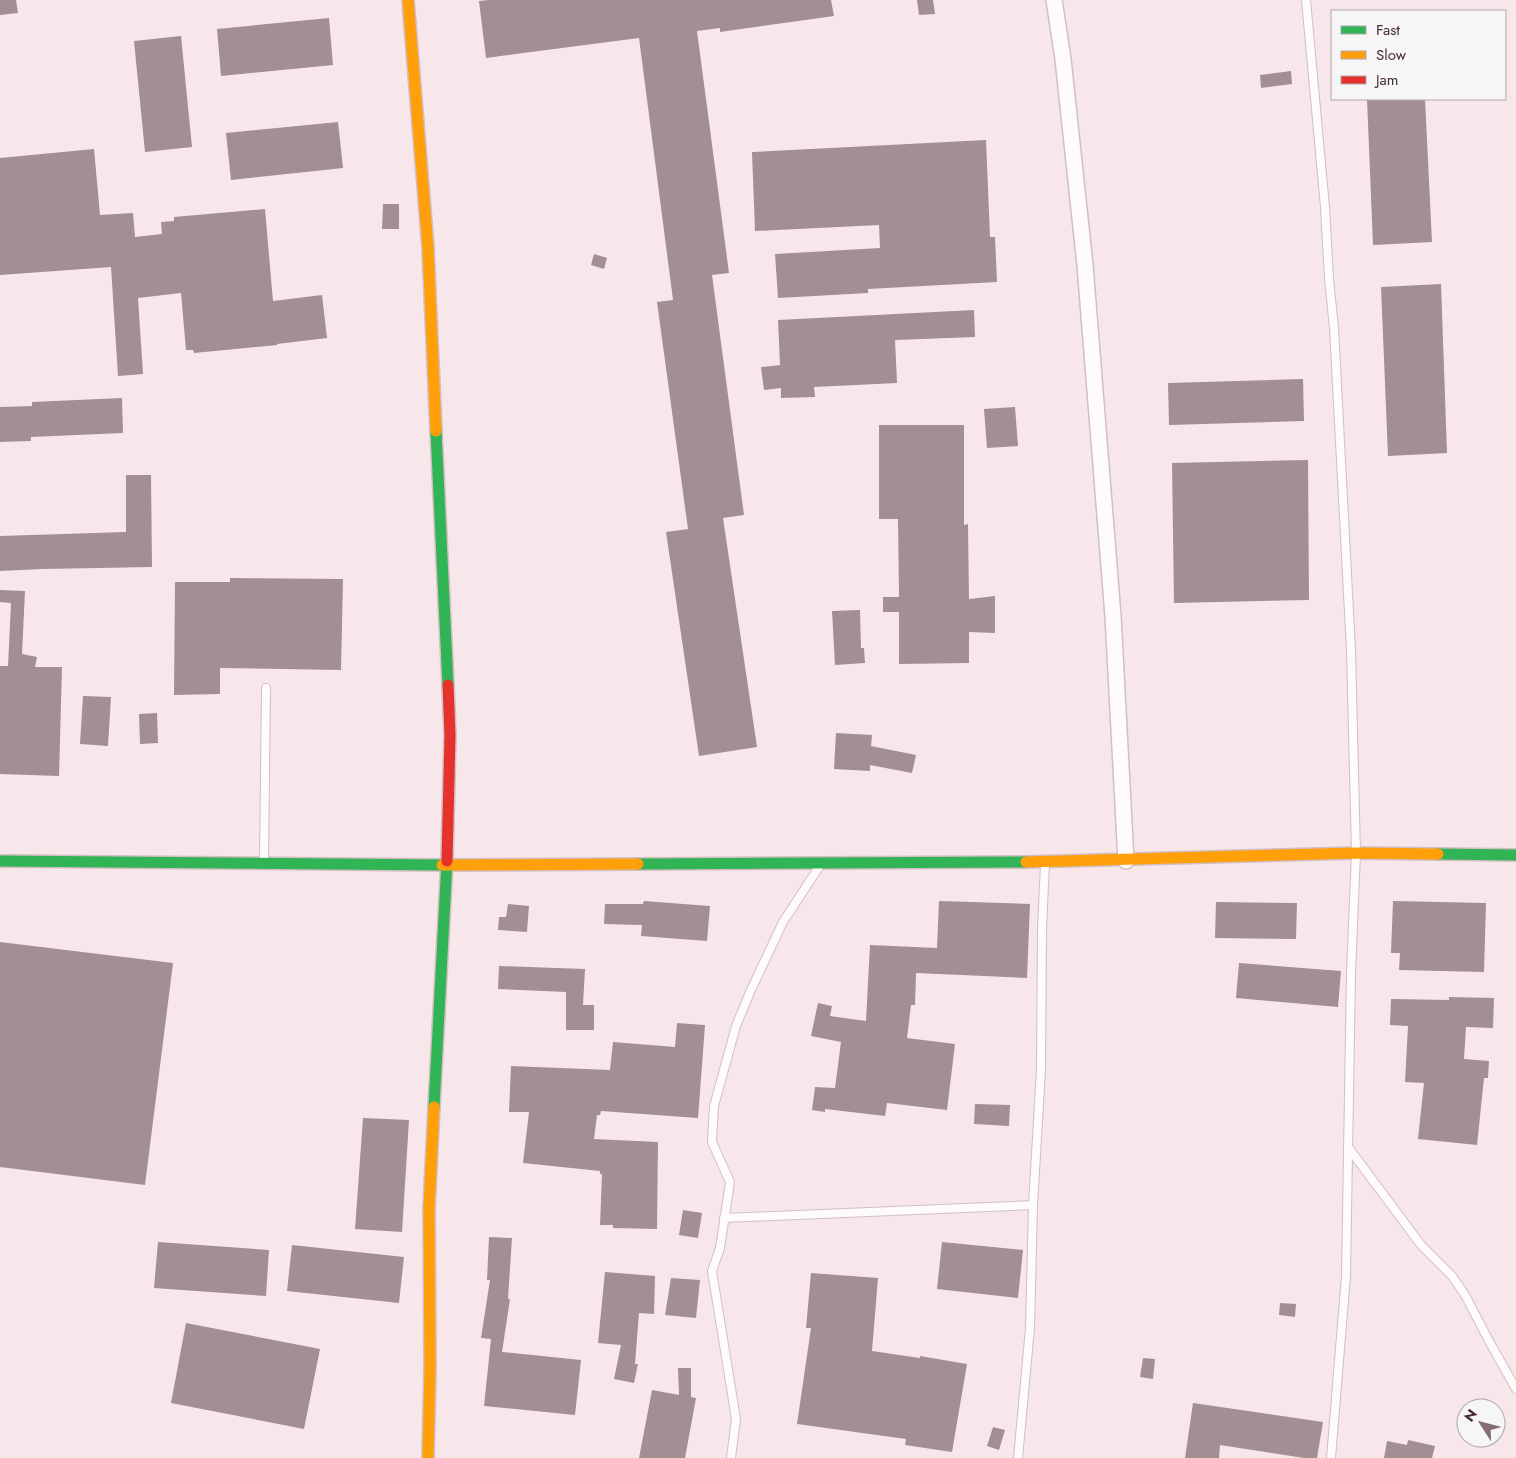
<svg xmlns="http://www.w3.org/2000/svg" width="1516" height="1458" font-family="Jost,sans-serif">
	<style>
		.building { fill: #a38e93 }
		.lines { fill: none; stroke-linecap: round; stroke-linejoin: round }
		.lane-casing { stroke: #d3bec2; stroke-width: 10 }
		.street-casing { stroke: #d3bec2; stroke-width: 18 }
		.fast-casing { stroke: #d3bec2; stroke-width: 14 }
		.slow-casing { stroke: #d3bec2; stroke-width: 14 }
		.jam-casing { stroke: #d3bec2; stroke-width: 14 }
		.lane { stroke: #fefbfc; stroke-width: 8 }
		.street { stroke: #fefbfc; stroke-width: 15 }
		.fast { stroke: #30b455; stroke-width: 11 }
		.slow { stroke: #ff9f0a; stroke-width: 11 }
		.jam { stroke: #e5322d; stroke-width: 11 }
	</style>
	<rect width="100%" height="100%" fill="#f8e7ea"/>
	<!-- building -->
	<path class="building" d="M0,0H16L18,13L0,15Z
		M489,0H831L834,16L720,32V28L697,31L729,273L712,275L744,515L723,518L757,747L699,756L666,532L688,529L657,302L673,300L639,38L486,58L479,1Z
		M917,0H933L935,14L919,15Z
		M329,18L333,65L221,76L217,29Z
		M181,36L192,147L145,152L134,41Z
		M1291,71L1292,84L1261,88L1260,75Z
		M1367,99H1425L1432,242L1373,245Z
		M338,122L343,168L231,180L226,133Z
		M986,140L990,237H995L997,282L868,289V293L778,298L775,254L880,248L879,225L755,231L752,152Z
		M94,149L100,215L133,213L135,237L162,234L161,222L174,221V217L265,209L273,301L322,295L327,338L277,344V345L194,353L193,350H186L181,293L138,298L143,374L118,376L111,267L0,275V158Z
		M383,204H399V229H382Z
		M594,254L607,258L604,269L591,265Z
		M1441,284L1447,453L1388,456L1381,287Z
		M974,310L975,337L895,340L897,383L814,387L815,397L781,398V388L764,390L761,367L780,365L778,320Z
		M1303,379L1304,421L1169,425L1168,383Z
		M122,398L123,433L31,437V441L0,442V407L32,406V402Z
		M1015,407L1018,446L987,448L984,409Z
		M879,425H964V525L968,524L969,599L995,596V633L969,632V663L899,664V612H883V597H899L898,519H879Z
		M1308,460L1309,600L1174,603L1172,463Z
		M126,475H151L152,567L42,569L0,571V536L126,532Z
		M230,578L343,579L341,670L220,668V694L174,695L175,582H230Z
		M0,590L25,591L22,654L37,657L35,667H62L59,776L0,774V666H8L11,603L0,602Z
		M860,610L861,648H864L865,663L835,665L832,611Z
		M83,696L111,697L108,746L80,744Z
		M157,713L158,743L140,744L139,714Z
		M836,733L872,735L871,746L916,755L912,773L870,765V771L834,769Z
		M644,901L710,906L707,941L641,936L642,925L604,924L605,904H643Z
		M939,901L1030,904L1027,978L916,973L915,1005H911L907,1038L955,1044L947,1110L887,1103L885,1116L825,1109V1112L812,1110L815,1087L835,1088L841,1042L811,1036L818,1003L832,1006L830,1016L866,1021L870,945L937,948Z
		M1393,901L1486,903L1484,972L1399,970L1400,953H1391Z
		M1216,902L1297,903L1296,939L1215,938Z
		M508,904L529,906L527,932L498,930L499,917H506Z
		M0,942L173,963L145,1185L0,1167Z
		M1239,963L1341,971L1338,1007L1236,998Z
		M499,966L585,969L583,1005H594V1030H566V992L498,989Z
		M1449,997L1494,998L1493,1028L1466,1027L1464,1059L1489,1061L1488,1078H1484L1477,1145L1418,1139L1424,1083L1405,1082L1408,1026L1390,1025L1391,999L1449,1000Z
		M677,1023L705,1025L698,1118L601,1111L600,1115H597L594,1139L658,1142L657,1229L613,1228V1225H600L602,1174H600V1171L523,1163L529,1112H509L511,1066L610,1070L613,1042L675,1047Z
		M975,1104L1010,1105L1009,1126L974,1124Z
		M363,1118L409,1120L402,1232L355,1229Z
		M683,1210L702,1213L698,1238L679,1235Z
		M489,1237L512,1238L508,1299H510L502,1352L581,1360L575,1415L484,1406L491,1339L481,1338L490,1280H487Z
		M158,1242L269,1250L266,1296L154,1288Z
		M942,1242L1023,1250L1018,1298L937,1289Z
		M292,1245L404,1257L399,1303L287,1291Z
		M605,1272L655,1276L654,1314L639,1313L635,1364H638L634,1383L614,1379L621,1345L598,1343Z
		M811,1273L878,1278L872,1351L920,1358V1356L967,1364L952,1452L905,1445L906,1439L797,1424L811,1328H806Z
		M671,1278L700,1280L696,1318L665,1315Z
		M1280,1303L1296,1304L1295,1317L1279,1315Z
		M186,1323L320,1349L304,1429L171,1403Z
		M1143,1358L1155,1359L1153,1379L1140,1377Z
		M678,1368H691V1397L696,1398L685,1458H639L652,1390L679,1395Z
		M1193,1403L1323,1422L1317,1458H1304L1220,1445L1219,1458H1185Z
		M993,1427L1005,1430L999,1450L987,1446Z
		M1408,1440L1435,1446L1432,1458H1384L1387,1441L1407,1445Z"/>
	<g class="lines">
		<!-- lane casing -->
		<g class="lane-casing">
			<path id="lane" d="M1306,0L1325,207L1329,279L1334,328L1351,650L1356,853L1351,973L1346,1276L1331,1458
				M264,863L266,688
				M1348,1147L1421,1245L1452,1276L1465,1295L1489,1341L1516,1389
				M724,1218L1033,1205
				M731,1458L736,1419L712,1271L720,1248L730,1182L712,1142L714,1106L736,1026L751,990L783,922L819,867
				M1018,1458L1030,1328L1033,1205L1041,1070L1042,928L1045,864"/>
		</g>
		<!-- street casing -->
		<g class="street-casing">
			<path id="street" d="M1054,0L1063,59L1085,265L1113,616L1126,861"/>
		</g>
		<!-- fast casing -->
		<g class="fast-casing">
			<path id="fast" d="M436,431L448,685
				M1438,854L1516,855
				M0,861L442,865
				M638,864L1026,862
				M434,1107L447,861"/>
		</g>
		<!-- slow casing -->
		<g class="slow-casing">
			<path id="slow" d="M408,0L428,248L436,431
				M1026,862L1356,853L1438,854
				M442,865L638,864
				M428,1458L430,1367L429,1208L434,1107"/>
		</g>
		<!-- jam casing -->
		<g class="jam-casing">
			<path id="jam" d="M447,861L450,735L448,685"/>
		</g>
		<!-- lane -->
		<use href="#lane" class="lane"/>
		<!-- street -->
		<use href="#street" class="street"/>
		<!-- fast -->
		<use href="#fast" class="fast"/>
		<!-- slow -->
		<use href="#slow" class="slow"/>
		<!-- jam -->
		<use href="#jam" class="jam"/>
	</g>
	<!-- legend -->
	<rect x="1331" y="10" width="175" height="90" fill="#f6f6f6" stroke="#b0a5a7"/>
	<rect x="1341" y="26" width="25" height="8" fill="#30b455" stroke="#b0a5a7"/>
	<text x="1376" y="35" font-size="15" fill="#472c30">Fast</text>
	<rect x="1341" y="51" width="25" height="8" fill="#ff9f0a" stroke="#b0a5a7"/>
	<text x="1376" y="60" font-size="15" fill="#472c30">Slow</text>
	<rect x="1341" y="76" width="25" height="8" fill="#e5322d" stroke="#b0a5a7"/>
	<text x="1376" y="85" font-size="15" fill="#472c30">Jam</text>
	<!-- north arrow -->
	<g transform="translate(1481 1423) rotate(306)"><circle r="24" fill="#f6f6f6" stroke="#b0a5a7"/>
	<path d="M0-4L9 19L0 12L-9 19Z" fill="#856d71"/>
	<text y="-8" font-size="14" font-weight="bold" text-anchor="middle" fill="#472c30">N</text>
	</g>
</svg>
